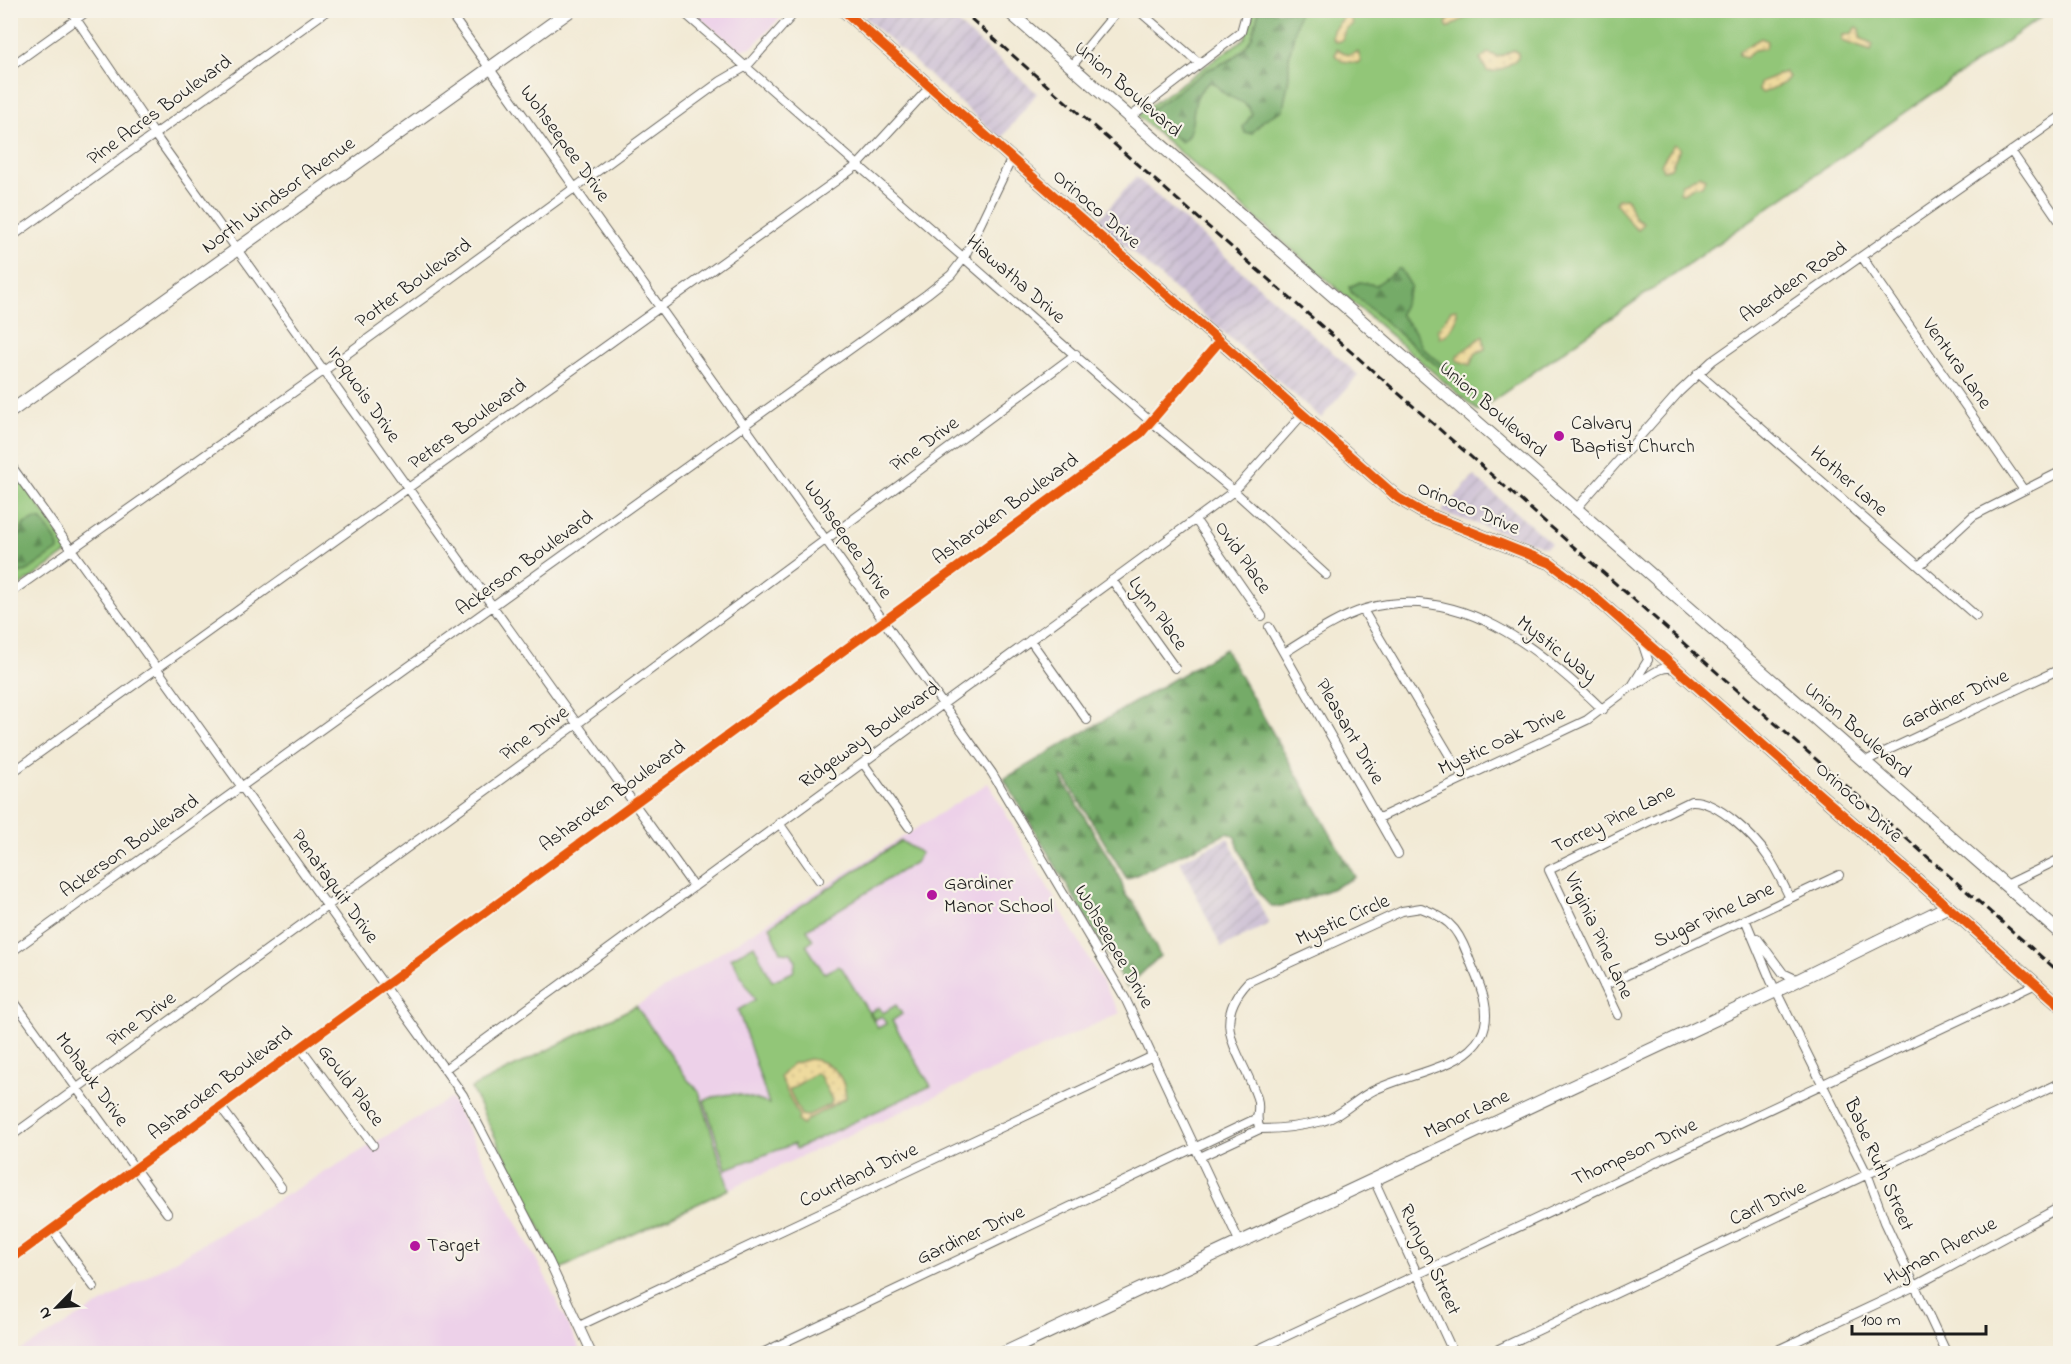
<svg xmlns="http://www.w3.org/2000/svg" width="2071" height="1364" font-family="'Indie Flower',sans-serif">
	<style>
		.built { fill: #edd1e9 }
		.industrial { fill: url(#industrial-furrows) }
		.green { fill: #92c678; stroke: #57714a; stroke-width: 1.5 }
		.forest { fill: url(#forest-firs); stroke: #486442; stroke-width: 1.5 }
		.sand { fill: url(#sand-dots); stroke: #857b5d; stroke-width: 1.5; fill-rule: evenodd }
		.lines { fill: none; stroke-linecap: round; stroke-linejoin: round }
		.street-casing { stroke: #67645d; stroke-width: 10 }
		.secondary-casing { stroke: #67645d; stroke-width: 14 }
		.street { stroke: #fff; stroke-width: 8 }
		.secondary { stroke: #fff; stroke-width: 12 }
		.rail { stroke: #1c1c1c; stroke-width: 3; stroke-dasharray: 9 4.5; stroke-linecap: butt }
		.cycleway-casing { stroke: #f7f3e8; stroke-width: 13 }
		.cycleway { stroke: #e8590c; stroke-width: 9 }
		.poi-dot { fill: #b5179e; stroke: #f7f3e8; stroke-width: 2 }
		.labels { text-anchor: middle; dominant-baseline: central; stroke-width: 4.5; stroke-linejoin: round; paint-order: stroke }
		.street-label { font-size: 20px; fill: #1c1c1c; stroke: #f7f3e8 }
		.poi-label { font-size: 20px; fill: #1c1c1c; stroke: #f7f3e8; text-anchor: start }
	</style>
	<defs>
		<pattern id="industrial-furrows" width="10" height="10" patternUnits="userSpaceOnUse" patternTransform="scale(1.5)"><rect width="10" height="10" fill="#ccbfd4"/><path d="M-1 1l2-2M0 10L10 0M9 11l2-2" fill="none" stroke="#afa4b5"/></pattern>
		<pattern id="forest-firs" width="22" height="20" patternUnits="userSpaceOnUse" patternTransform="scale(1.5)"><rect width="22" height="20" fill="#75ab68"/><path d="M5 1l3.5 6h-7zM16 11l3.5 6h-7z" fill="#5f8a55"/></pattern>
		<pattern id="sand-dots" width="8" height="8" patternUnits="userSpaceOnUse" patternTransform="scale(1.5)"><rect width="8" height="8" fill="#eeda9e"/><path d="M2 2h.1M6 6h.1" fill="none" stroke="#ccba88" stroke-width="1.8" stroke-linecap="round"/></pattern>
	</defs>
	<rect width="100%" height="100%" fill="#f7f3e8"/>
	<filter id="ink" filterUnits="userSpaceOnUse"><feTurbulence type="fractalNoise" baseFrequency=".0167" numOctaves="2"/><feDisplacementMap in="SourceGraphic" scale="12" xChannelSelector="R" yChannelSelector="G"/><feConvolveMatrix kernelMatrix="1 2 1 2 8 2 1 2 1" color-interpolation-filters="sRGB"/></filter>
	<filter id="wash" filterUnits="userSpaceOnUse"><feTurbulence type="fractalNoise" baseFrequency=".008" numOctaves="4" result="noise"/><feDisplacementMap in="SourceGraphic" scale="24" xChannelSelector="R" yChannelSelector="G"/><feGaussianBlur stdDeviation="1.35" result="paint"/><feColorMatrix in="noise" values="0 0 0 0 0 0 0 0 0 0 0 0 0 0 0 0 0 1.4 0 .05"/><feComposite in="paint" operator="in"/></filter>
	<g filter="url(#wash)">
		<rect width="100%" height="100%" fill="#f2ead5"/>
		<!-- built -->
		<path class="built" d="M691,11H787L752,47L740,50Z
			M988,783L1120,1013L729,1189L699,1091L688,1080L636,1006Z
			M451,1098L545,1276L581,1353L15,1354Z"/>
		<!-- industrial -->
		<path class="industrial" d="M870,11H944L1037,93L1001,139L864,17Z
			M1136,177L1358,375L1321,418L1097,221Z
			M1474,476L1476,478L1551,543L1545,547L1441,512Z
			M1228,838L1269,924L1221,947L1180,861Z"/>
		<!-- green -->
		<path class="green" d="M1254,11H2050L1478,411L1137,115L1245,38Z
			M10,465L71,550L10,593Z
			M901,841L921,853L916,862L807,929L813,940L806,945L824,973L838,966L842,968L878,1028L886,1024L882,1016L874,1020L870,1012L879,1007L883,1013L896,1005L902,1014L892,1021L931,1086L796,1149L794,1144L726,1169L704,1100C736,1090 740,1094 769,1104L738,1010L755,1000L731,958L754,945L772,981L793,972L796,961L791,953L781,952L770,926Z
			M636,1006L688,1080L699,1091L729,1189L560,1269L471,1088Z"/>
		<!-- forest -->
		<path class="forest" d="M1259,11H1299L1289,57V77L1283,110L1265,119L1252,133H1245L1243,127L1252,114C1246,99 1236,102 1225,94C1219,90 1217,84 1210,82C1184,98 1201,130 1181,142L1158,123L1151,110L1207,70L1232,59L1245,48L1252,37Z
			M1400,268L1411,286L1400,314L1415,332L1422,347L1457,378L1459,385L1351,292L1349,287L1360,282L1376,285Z
			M36,519L42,520L57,542L58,550L27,571L14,574C5,556 17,540 24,524Z
			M1225,649L1355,877C1341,885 1286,910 1272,906C1258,901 1240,851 1235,837L1228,833L1127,879L1065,778L1060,775L1120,877C1124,889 1122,895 1134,903L1160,956L1127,987L1004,779Z"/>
		<!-- sand -->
		<path class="sand" d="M1454,11H1467L1468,16L1448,28L1446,23Z
			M1345,16H1349L1353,24L1345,30L1342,40L1336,42L1332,38L1333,30Z
			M1857,27L1860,29V38L1873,44L1871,51L1842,41L1843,35L1851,34Z
			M1761,38L1767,41L1766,48L1754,50L1746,58L1739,56V51Z
			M1337,49L1349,55L1358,52L1361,61L1357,63L1342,61L1335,55Z
			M1513,50L1518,53V58C1508,65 1500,74 1487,71L1480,59L1488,53L1499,57Z
			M1785,72L1789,77L1784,83L1763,93L1759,91L1760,82Z
			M1674,144L1680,148L1671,168L1663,170L1661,164Z
			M1700,175L1705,178L1702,186H1695L1683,193L1679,192L1682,184Z
			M1627,198L1634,217L1644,223L1638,230C1627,224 1625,211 1615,203L1618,199Z
			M1456,309C1460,318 1450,335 1440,338L1438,330L1451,310Z
			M1483,336L1485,349L1475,353L1470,365L1456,360L1458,355Z
			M809,1059C832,1061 845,1076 846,1098L808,1119L802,1125L798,1121L799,1117L780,1077L792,1064ZM816,1073L820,1076L832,1100L831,1104L807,1116L801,1115L789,1090Z"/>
	</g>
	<g filter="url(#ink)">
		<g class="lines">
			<!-- street casing -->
			<g class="street-casing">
				<path id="street" d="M70,10L155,135L694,887
					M448,10L992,773L1125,998L1240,1243
					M681,10L1151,422L1234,491L1326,575
					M1138,10L1199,63
					M10,67L89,10
					M1071,67L1118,10
					M1129,118L1241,32L1247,10
					M2011,151L2060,222
					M10,238L328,10
					M1862,257L2023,489
					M1698,373L1976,616
					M10,464L463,1095L549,1261L592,1354
					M1576,509L1679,392L1712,361L2060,117
					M1195,519L1262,616
					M1919,566L1973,516L2060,472
					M1112,580L1175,668
					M10,593L325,370L721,81L747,66L797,10
					M1363,610L1463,778
					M1269,627L1398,854
					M1030,640L1087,720
					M1642,642L1648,660L1632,686C1647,680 1660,662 1677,670
					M1284,653C1310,637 1336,618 1365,609C1459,582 1540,648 1603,710
					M1863,762L2060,669
					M863,763L909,827
					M10,774L858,165L930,87
					M1379,818L1587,720L1632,686
					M779,823L819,880
					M2006,885L2060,859
					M1421,908C1455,920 1460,935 1472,966C1481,987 1493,1014 1481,1036C1463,1070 1401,1074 1369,1093C1354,1101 1341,1116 1323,1121C1303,1126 1280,1129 1260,1129C1254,1117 1261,1110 1257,1098C1242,1053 1208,1025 1248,982L1402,911Z
					M1745,919L1771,981L1868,1176L1885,1222L1947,1354
					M1757,938L1783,973L1798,980
					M10,953L927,294L951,275L964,258L1011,160
					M1604,986L1839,875
					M10,996L167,1213
					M1618,1015L1549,870L1691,801C1716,799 1755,837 1768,857C1777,870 1783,884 1790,898
					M300,1047L373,1145
					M445,1069L1234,491L1302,415
					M220,1106L281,1187
					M10,1137L577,724L1076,354
					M1200,1157L1260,1129
					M1374,1180L1454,1354
					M52,1229L94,1287
					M10,1260L1141,433L1219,342
					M579,1326L1153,1056
					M760,1354L1255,1119
					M1248,1354L2036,984
					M1488,1354L2060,1083
					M1769,1354L1915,1286L2060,1207"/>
			</g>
			<!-- secondary casing -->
			<g class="secondary-casing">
				<path id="secondary" d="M843,10L1398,498L1422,512L1550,563L1590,593L2060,1005
					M1007,10L2060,933
					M10,412L571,10
					M1002,1354L1778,990L1947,907"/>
			</g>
			<!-- street -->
			<use href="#street" class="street"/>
			<!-- secondary -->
			<use href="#secondary" class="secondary"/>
			<!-- rail -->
			<path class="rail" d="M961,10L2060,973"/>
			<!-- cycleway casing -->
			<g class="cycleway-casing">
				<path id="cycleway" d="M843,10L1398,498L1422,512L1550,563L1590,593L2060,1005
					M10,1260L1141,433L1219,342"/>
			</g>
			<!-- cycleway -->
			<use href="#cycleway" class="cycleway"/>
		</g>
	</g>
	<!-- markers -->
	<g class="poi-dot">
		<circle cx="1559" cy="436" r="6"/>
		<circle cx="932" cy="895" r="6"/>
		<circle cx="415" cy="1246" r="6"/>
	</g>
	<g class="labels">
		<!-- street labels -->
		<g class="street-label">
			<text transform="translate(1127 90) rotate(41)">Union Boulevard</text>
			<text transform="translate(160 111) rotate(-36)">Pine Acres Boulevard</text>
			<text transform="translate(564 144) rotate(54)">Wohseepee Drive</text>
			<text transform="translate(279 196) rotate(-36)">North Windsor Avenue</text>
			<text transform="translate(1096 210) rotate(41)">Orinoco Drive</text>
			<text transform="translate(1015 280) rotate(41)">Hiawatha Drive</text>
			<text transform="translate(1794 283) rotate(-35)">Aberdeen Road</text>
			<text transform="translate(414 284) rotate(-36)">Potter Boulevard</text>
			<text transform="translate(1956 364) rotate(55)">Ventura Lane</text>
			<text transform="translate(363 395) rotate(55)">Iroquois Drive</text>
			<text transform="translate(1492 410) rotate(41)">Union Boulevard</text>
			<text transform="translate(468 425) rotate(-36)">Peters Boulevard</text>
			<text transform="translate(925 445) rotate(-36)">Pine Drive</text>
			<text transform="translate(1848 482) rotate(41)">Hother Lane</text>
			<text transform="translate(1468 509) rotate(23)">Orinoco Drive</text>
			<text transform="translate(1006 510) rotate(-36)">Asharoken Boulevard</text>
			<text transform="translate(847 540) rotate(55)">Wohseepee Drive</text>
			<text transform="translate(1242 558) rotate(55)">Ovid Place</text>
			<text transform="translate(525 564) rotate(-36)">Ackerson Boulevard</text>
			<text transform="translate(1157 614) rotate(54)">Lynn Place</text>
			<text transform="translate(1556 650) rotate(38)">Mystic Way</text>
			<text transform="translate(1955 700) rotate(-25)">Gardiner Drive</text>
			<text transform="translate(1857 731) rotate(41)">Union Boulevard</text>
			<text transform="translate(1349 732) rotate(60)">Pleasant Drive</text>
			<text transform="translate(535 734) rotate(-36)">Pine Drive</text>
			<text transform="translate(870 736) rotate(-36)">Ridgeway Boulevard</text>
			<text transform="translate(1502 742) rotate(-25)">Mystic Oak Drive</text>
			<text transform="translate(613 797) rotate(-36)">Asharoken Boulevard</text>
			<text transform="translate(1858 803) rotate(42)">Orinoco Drive</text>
			<text transform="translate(1614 820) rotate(-26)">Torrey Pine Lane</text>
			<text transform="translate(130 847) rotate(-35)">Ackerson Boulevard</text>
			<text transform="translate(334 887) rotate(54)">Penataquit Drive</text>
			<text transform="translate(1714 916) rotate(-25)">Sugar Pine Lane</text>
			<text transform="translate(1343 921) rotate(-24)">Mystic Circle</text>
			<text transform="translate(1598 936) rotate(65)">Virginia Pine Lane</text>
			<text transform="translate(1113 947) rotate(60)">Wohseepee Drive</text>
			<text transform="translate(142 1020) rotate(-36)">Pine Drive</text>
			<text transform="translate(91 1080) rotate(54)">Mohawk Drive</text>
			<text transform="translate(221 1084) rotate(-37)">Asharoken Boulevard</text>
			<text transform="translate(350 1086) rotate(53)">Gould Place</text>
			<text transform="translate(1467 1115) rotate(-25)">Manor Lane</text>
			<text transform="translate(1635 1153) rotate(-25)">Thompson Drive</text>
			<text transform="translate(1878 1165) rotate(66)">Babe Ruth Street</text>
			<text transform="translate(859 1176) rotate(-25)">Courtland Drive</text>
			<text transform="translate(1768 1204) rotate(-25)">Carll Drive</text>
			<text transform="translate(971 1236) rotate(-25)">Gardiner Drive</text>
			<text transform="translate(1941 1252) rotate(-28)">Hyman Avenue</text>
			<text transform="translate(1429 1260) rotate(65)">Runyon Street</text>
		</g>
		<!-- poi labels -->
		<g class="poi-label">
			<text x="1571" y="424">Calvary<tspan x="1571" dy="23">Baptist Church</tspan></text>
			<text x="944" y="884">Gardiner<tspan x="944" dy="23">Manor School</tspan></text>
			<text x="427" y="1246">Target</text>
		</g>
	</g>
	<!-- margin -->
	<rect width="2071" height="1364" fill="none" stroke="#f7f3e8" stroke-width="36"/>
	<!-- north arrow -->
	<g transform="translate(57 1307) rotate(245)" stroke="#f7f3e8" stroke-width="4.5" paint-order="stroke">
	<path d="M0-4.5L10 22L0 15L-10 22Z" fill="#1c1c1c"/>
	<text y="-9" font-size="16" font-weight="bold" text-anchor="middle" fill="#1c1c1c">N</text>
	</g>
	<!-- scale -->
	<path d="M1852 1325v9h134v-9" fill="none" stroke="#1c1c1c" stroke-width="3"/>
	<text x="1861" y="1325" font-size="18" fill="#1c1c1c" stroke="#f7f3e8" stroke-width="4.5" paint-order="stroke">100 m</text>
</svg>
